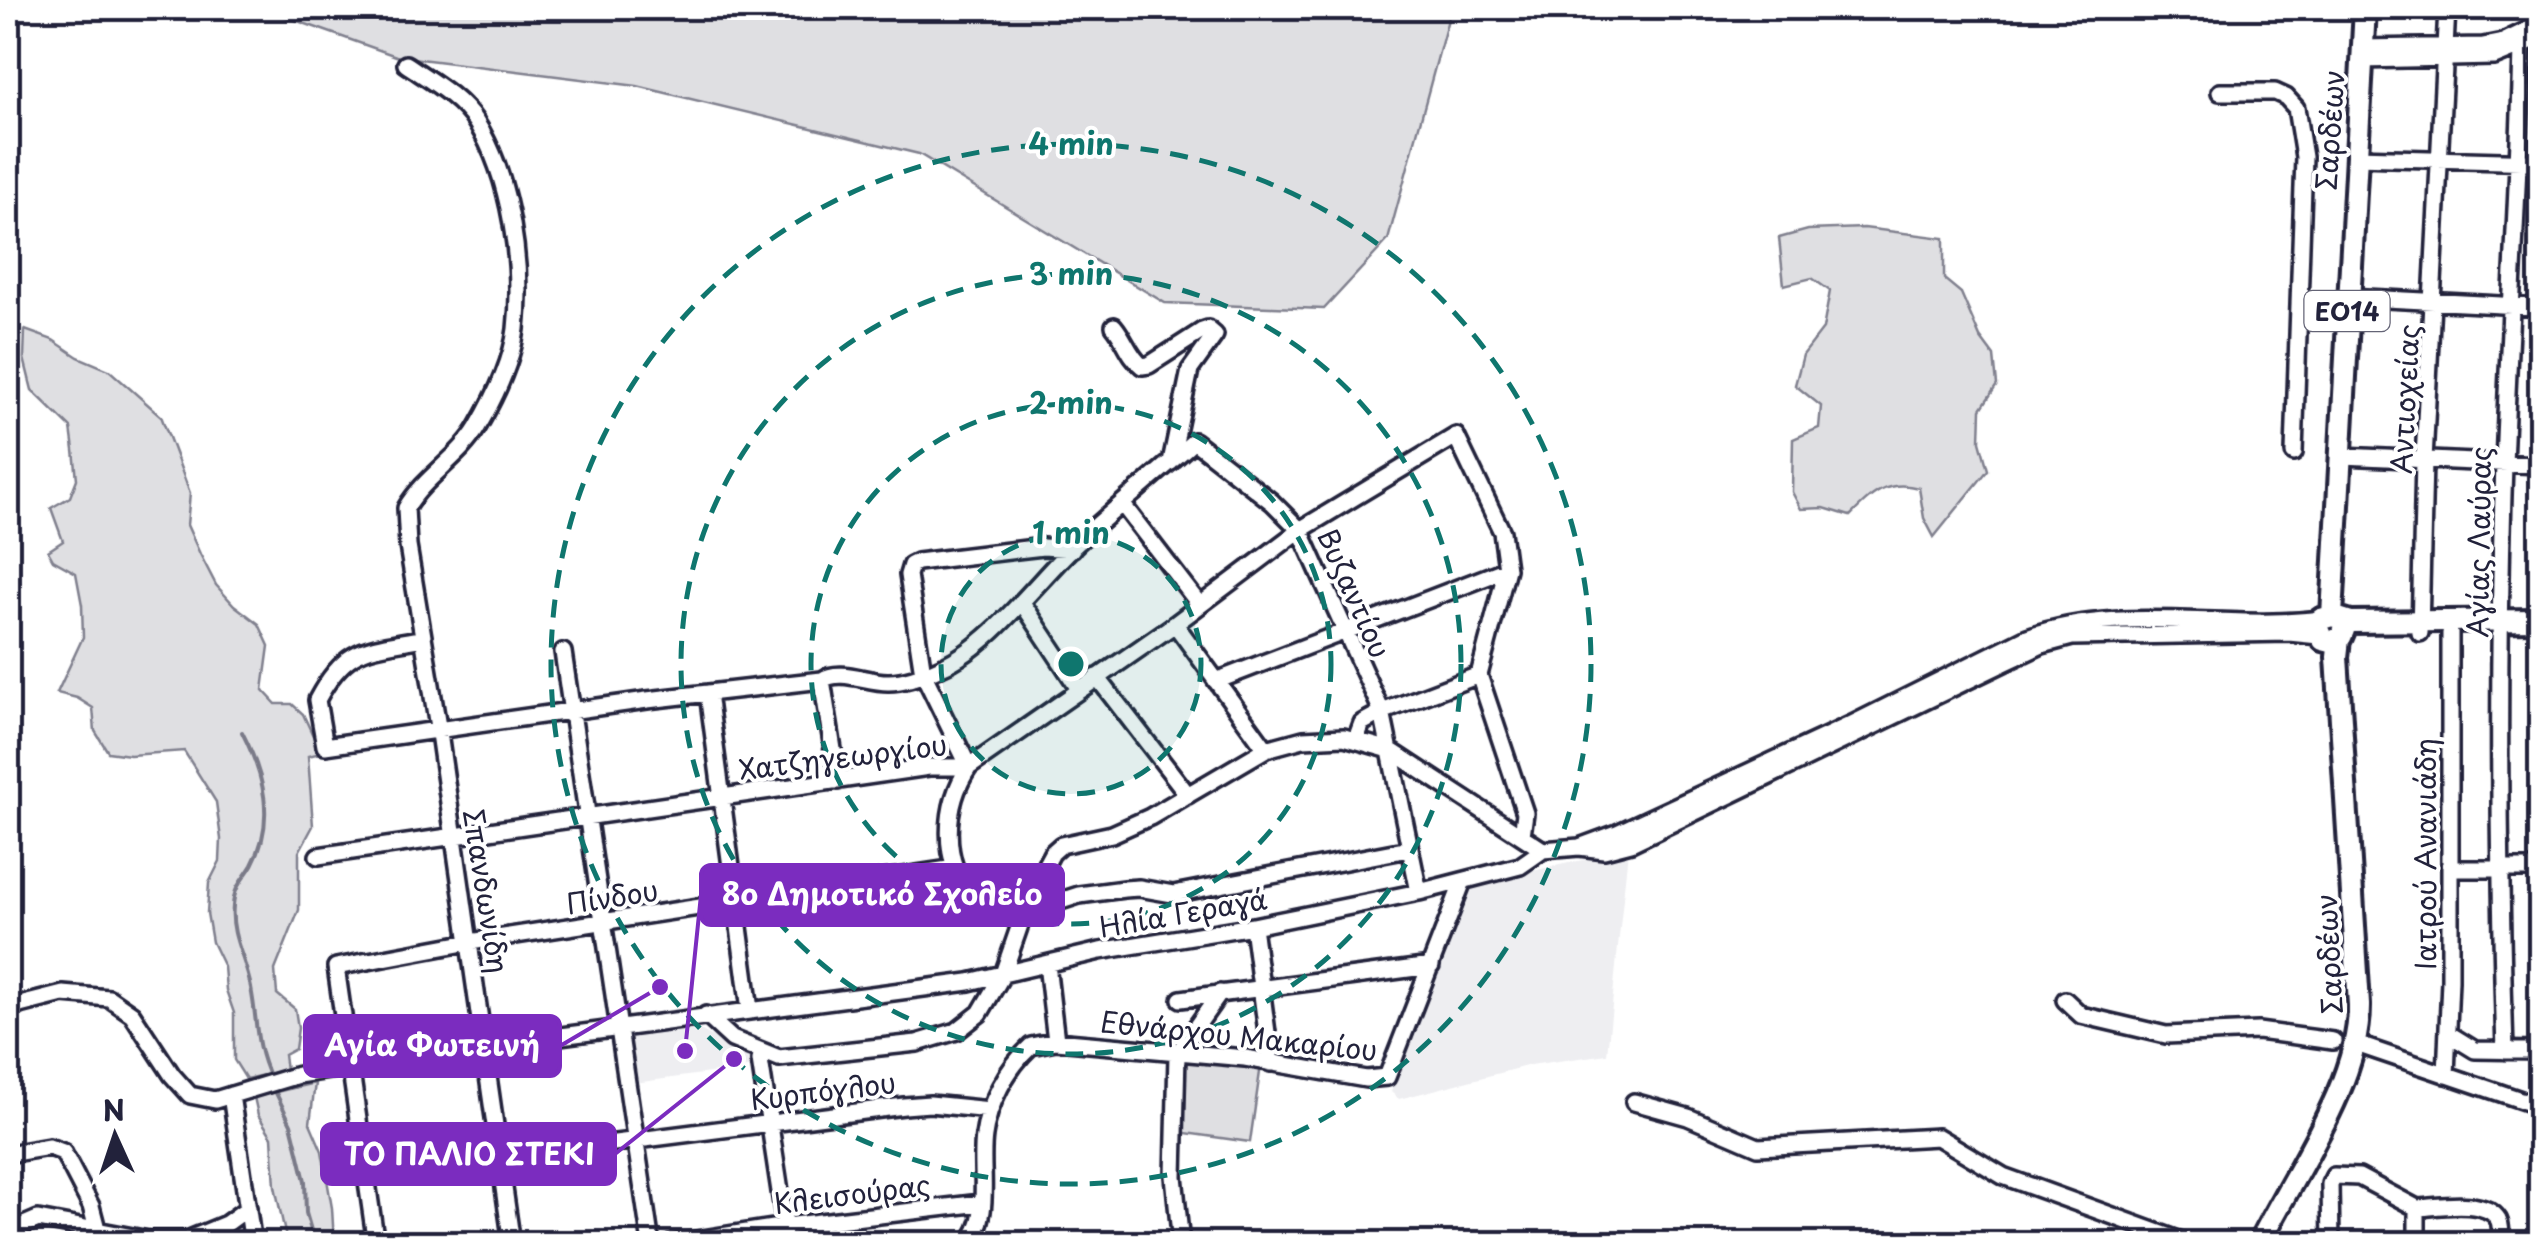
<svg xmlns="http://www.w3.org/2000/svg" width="2548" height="1251" font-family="'Playpen Sans',sans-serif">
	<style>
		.built { fill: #eeeef1 }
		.green { fill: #dfdfe2; stroke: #80808e; stroke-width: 2.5 }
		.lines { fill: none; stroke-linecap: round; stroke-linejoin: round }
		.stream { stroke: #7a7a88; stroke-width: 4 }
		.minor-casing { stroke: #22223b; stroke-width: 22 }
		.major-casing { stroke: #22223b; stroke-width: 28 }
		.minor { stroke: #fff; stroke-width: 15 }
		.major { stroke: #fff; stroke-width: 20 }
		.ring { fill: none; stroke: #0f766e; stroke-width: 5; stroke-dasharray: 18 12 }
		.labels { text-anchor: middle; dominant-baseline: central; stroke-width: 8; stroke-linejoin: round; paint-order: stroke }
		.shield { fill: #fff; stroke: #646476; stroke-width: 2.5 }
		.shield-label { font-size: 25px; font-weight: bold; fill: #22223b }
		.street-label { font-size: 28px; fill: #22223b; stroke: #fff }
		.centre { fill: #0f766e; stroke: #fff; stroke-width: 5 }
		.ring-label { font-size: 30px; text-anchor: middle; font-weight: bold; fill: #0f766e; stroke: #fff; stroke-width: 8; stroke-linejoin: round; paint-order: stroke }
		.leader { fill: none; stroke: #7b2cbf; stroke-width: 4 }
		.callout-dot { fill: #7b2cbf; stroke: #fff; stroke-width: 4 }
		.callout { fill: #7b2cbf; stroke: #7b2cbf; stroke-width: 4 }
		.callout-label { font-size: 30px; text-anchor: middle; font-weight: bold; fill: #fff }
	</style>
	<rect width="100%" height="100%" fill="#fff"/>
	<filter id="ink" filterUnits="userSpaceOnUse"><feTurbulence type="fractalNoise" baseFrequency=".01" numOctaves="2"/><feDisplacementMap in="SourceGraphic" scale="20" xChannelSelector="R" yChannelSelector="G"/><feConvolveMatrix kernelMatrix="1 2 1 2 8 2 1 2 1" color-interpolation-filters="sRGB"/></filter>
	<g filter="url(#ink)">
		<!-- built -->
		<path class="built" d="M1628,850L1607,1054L1530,1065L1399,1099L1391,1092L1464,886Z
			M683,1021L751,1057L756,1061L755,1067L634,1083L625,1030Z"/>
		<!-- green -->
		<path class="green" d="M261,8H1451L1388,240L1324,309L1165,303L919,154L637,86L396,56Z
			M1864,228L1944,238V279L1961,293L1980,337L1994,356L1997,385L1981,409L1980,441L1988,470L1934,537L1924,518L1919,488C1887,479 1872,494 1850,516L1824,508L1801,509L1792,492L1793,439L1819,428L1821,406L1795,385L1803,355L1823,329L1830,291L1812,278L1784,285L1779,238L1808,230Z
			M25,330L53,340L78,357L109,370L161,416L190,493L187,525L200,554L216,585L234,605L259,624L269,646L263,690L276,704H292L303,714L321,753L308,756L313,826L299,852V910L275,970L277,994L295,1009L298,1028L295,1049L284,1055L286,1070L246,1079L234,1060V1013L226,990L224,967L212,942L207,913L209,883L220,861L221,839L216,802L184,751L130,755L108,752L95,731L93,708L77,698L57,693L83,637L82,605L76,573L53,560L48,551L63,541L51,508L70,497L77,479L74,450L71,428L32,390L24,358Z
			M1180,1059L1261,1065L1250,1142L1178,1132Z
			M315,1083L310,1123L322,1151L332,1208L334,1243H287L275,1186L272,1137L258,1115L254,1097Z"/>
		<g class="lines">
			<!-- stream -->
			<path class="stream" d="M242,732C264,775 276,820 252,865C243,880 234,886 233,906C230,936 246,959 251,988C258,1024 254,1042 270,1078
				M273,1087L291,1124L298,1152L305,1181L306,1213L315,1244"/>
			<!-- minor casing -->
			<g class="minor-casing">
				<path id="minor" d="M2362,48L2483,46L2503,42L2540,24
					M2361,60L2494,57L2540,38
					M406,64C431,81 460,97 476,122C511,177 523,266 516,329C512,363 494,399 477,428C459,458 424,477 406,508L408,546L439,733L512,1244
					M2220,92H2275L2286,97L2296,108L2304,157L2294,453
					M2355,157L2540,162
					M2347,297L2540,307
					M1114,326C1125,339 1129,356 1142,366L1149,365L1202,331L1208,329L1215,335L1190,370L1171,462
					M2342,456L2540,465
					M1123,505L1199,604
					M1023,604L1079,689
					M1175,624L1266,749
					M2420,633L2424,460L2447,8
					M423,638C367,649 346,645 317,700L325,746L647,700L822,680C841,668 868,683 889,682C906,682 926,674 941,667C991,645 1034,585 1072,548C1111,511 1154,477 1194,441L1272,502L1300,530L1382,712L1419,892
					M563,652L651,1244
					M1097,677L1188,795
					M822,680L838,781
					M1216,681L1507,569
					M708,693L750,1010
					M1356,739L1362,723L1382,712L1479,675
					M1579,847L1617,833L1850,725L2027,637C2121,603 2224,631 2321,619
					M1543,850L1579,847L1604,850L1631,843L2004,663L2042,645L2072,637L2289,633L2319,636
					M318,856L929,767H969L1175,624L1300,530L1456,436L1502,532L1507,569L1479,675L1525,813L1522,835
					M2450,869H2540
					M1024,913L1079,895L1124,889L1139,888L1173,894L1409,849
					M1021,921C1005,915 985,911 973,897C940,862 944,804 969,767L923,673L908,575L911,565L917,562L1043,547L1072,549
					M1253,926L1271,1063
					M1047,964L1056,1041
					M1181,999L1431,966
					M2065,1000L2081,1015L2166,1035L2258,1031L2333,1041
					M8,1008L63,994L109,998L132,1014L172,1075L190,1095L215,1100L298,1075L485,1046L969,982L1100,951L1253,926L1419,892L1520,866L1543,850
					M706,1015L732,1039L779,1058L917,1043L957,1031L980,1013L1003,974L1032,890L1052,853L1061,845L1112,834L1150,817L1266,749L1303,739L1344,737L1390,750L1543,850
					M2449,1034L2475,1050L2540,1051
					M2365,1047L2527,1102
					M2505,1051C2499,856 2497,661 2504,465C2509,326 2519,187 2522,47L2517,36
					M763,1053L760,1060L788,1244
					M1177,1054L1174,1176L1181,1244
					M1177,1054L1220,993
					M2446,1075L2450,980V633
					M231,1095L253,1244
					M1634,1102L1688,1117L1758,1147L1938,1137L2003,1176L2190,1244
					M8,1154L49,1147L63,1152L91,1206L97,1229
					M364,1175L904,1106L930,1104L990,1110
					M2417,1208C2438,1207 2485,1198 2498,1219C2502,1226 2500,1236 2500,1244
					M8,1232L38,1219L149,1240H187L226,1224L248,1208
					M376,1244L336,967L470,942L955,868
					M670,1244L786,1226L981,1203
					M967,1244C993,1219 979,1169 984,1136C988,1104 1007,1068 1031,1046L1056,1041L1245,1058L1366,1079L1387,1077L1463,881
					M2331,1244L2330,1184L2334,1176L2359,1177L2417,1208
					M2417,1244V1208"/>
			</g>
			<!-- major casing -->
			<g class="major-casing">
				<path id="major" d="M2332,616L2365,8
					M2344,630L2341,637L2331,642L2323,640L2317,627L2321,619L2332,616L2351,622L2540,620
					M2259,1244C2293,1174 2360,1082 2359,1005L2337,657L2339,639"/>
			</g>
			<!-- minor -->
			<use href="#minor" class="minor"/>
			<!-- major -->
			<use href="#major" class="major"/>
		</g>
	</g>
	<!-- distance rings -->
	<circle cx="1071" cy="664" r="130" fill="#0f766e" fill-opacity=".12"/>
	<g class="ring">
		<circle cx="1071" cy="664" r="130"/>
		<circle cx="1071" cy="664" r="260"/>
		<circle cx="1071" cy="664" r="390"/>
		<circle cx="1071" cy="664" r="520"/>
	</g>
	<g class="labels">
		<!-- shield labels -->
		<rect class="shield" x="2304.5" y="291" width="85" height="40" rx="8"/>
		<g class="shield-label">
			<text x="2347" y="311">ΕΟ14</text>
		</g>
		<!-- street labels -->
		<g class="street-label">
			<text transform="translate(2329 130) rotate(-86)">Σαρδέων</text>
			<text transform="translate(2404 399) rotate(-87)">Αντιοχείας</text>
			<text transform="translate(2478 542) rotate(-89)">Αγίας Λαύρας</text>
			<text transform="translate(1355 593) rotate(66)">Βυζαντίου</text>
			<text transform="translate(843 756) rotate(-7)">Χατζηγεωργίου</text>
			<text transform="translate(2424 854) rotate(-90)">Ιατρού Ανανιάδη</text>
			<text transform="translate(487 891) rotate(81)">Σπανδωνίδη</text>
			<text transform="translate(612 896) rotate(-9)">Πίνδου</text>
			<text transform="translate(1183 912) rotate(-10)">Ηλία Γεραγά</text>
			<text transform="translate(2328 954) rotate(-93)">Σαρδέων</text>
			<text transform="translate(1239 1035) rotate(6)">Εθνάρχου Μακαρίου</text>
			<text transform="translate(823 1090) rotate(-7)">Κυρπόγλου</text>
			<text transform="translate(852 1193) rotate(-7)">Κλεισούρας</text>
		</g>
	</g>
	<circle cx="1071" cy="664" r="15" class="centre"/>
	<g class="ring-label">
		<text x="1071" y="155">4 min</text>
		<text x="1071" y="285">3 min</text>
		<text x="1071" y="414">2 min</text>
		<text x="1071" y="544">1 min</text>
	</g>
	<!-- callouts -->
	<path class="leader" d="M685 1051L701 895M660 987L560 1046M734 1059L615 1154"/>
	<g class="callout-dot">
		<circle cx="685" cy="1051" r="10"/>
		<circle cx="660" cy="987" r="10"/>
		<circle cx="734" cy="1059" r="10"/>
	</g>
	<g class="callout">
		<rect x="701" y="865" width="362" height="60" rx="10"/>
		<rect x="305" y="1016" width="255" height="60" rx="10"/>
		<rect x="322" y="1124" width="293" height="60" rx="10"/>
	</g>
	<g class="callout-label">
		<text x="882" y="905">8ο Δημοτικό Σχολείο</text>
		<text x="432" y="1056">Αγία Φωτεινή</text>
		<text x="469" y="1165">ΤΟ ΠΑΛΙΟ ΣΤΕΚΙ</text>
	</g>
	<!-- margin -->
	<rect width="2548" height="1251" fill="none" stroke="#fff" stroke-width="40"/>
	<rect x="20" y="20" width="2508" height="1211" fill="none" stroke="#22223b" stroke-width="4" filter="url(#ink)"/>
	<!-- north arrow -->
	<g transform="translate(115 1136) rotate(357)" stroke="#ffffff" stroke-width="8" paint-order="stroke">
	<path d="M0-8L18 38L0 25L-18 38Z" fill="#22223b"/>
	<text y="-15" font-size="28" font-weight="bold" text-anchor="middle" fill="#22223b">N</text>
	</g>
</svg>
